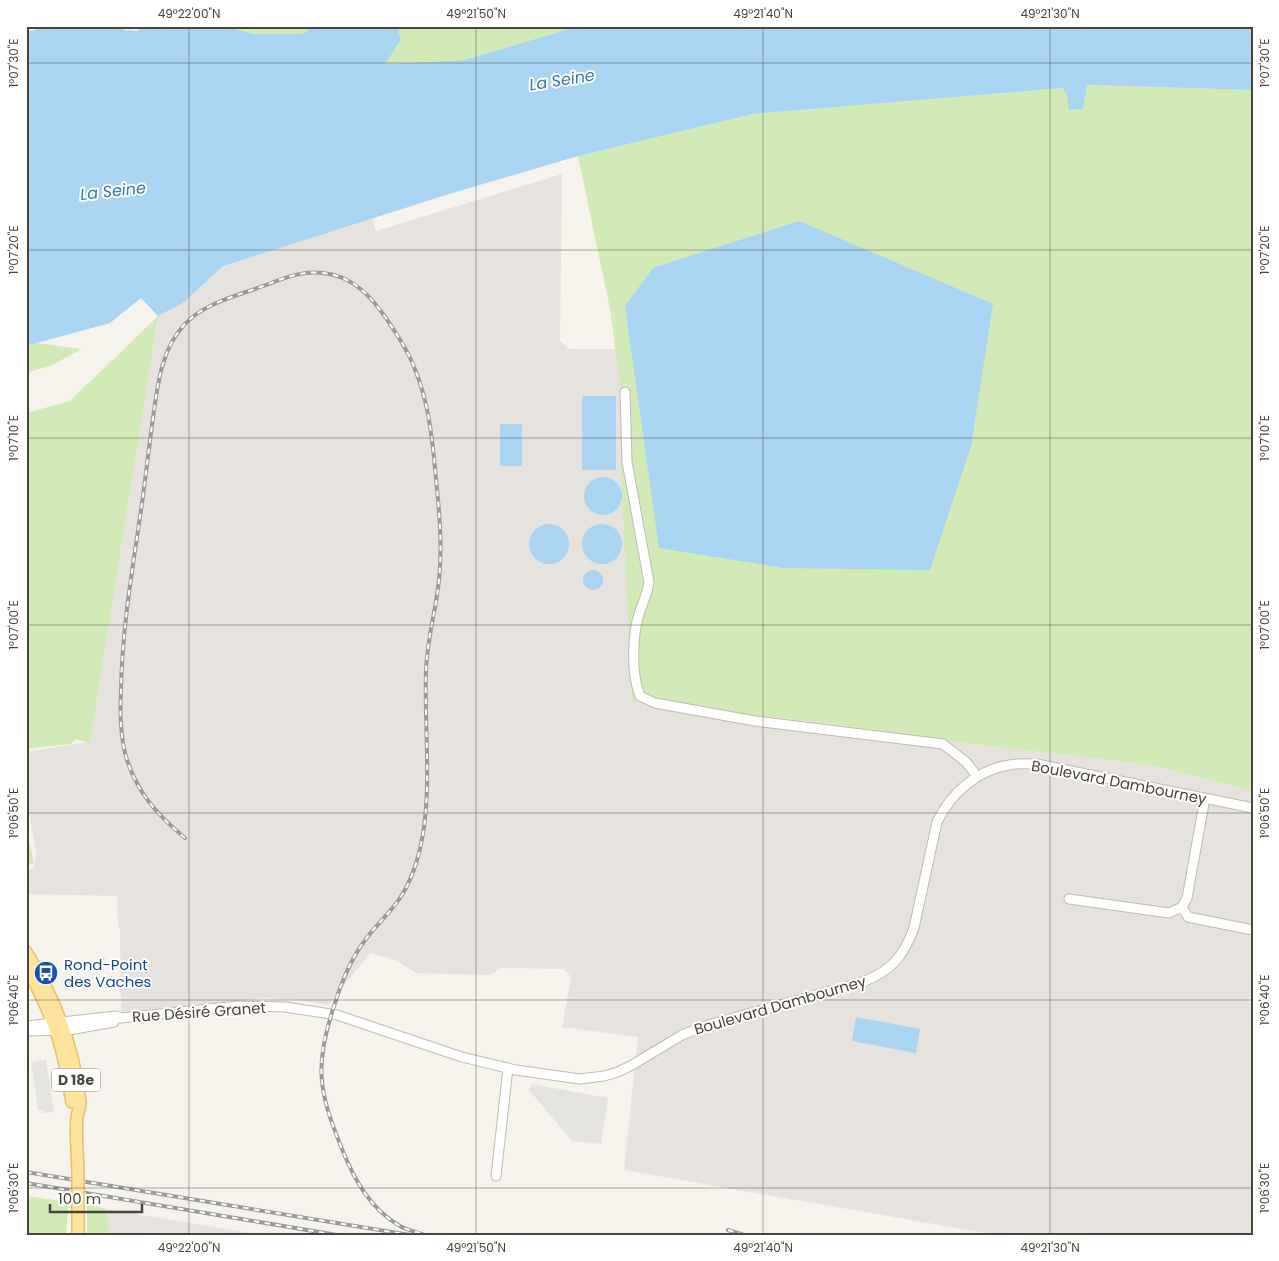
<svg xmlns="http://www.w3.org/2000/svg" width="1279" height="1261" font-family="Poppins,sans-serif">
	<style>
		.industrial { fill: #e6e2dd }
		.green { fill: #d2eab5 }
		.parking { fill: #e5e3e0 }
		.water { fill: #a9d4f2 }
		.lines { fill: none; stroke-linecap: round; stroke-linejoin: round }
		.minor-casing { stroke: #c2bbae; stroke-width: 11 }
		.major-casing { stroke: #e6c16a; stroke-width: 14 }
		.minor { stroke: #fff; stroke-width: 9 }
		.major { stroke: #ffe39c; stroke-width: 11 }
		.rail-casing { stroke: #9a9a9a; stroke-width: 4 }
		.rail { stroke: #fff; stroke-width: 2; stroke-dasharray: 5.5; stroke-linecap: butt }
		.major-bridge-casing { stroke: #e6c16a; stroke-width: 14; stroke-linecap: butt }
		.major-bridge { stroke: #ffe39c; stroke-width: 11 }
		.ticks { fill: none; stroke: #4b4439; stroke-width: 1; stroke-opacity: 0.45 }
		.labels { text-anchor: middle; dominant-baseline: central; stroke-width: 4; stroke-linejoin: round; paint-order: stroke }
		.shield { fill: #fff; stroke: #817c74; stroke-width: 1 }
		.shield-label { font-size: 14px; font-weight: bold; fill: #4b4439 }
		.street-label { font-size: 15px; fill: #4b4439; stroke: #fff }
		.transit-label { font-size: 15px; fill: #164399; stroke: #fff; text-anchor: start }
		.water-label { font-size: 16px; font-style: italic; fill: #2e7ab2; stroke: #fff }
		.neatline { fill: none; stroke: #4b4439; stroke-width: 2 }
		.ticks-label { font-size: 12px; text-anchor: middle; fill: #4b4439 }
	</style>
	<rect width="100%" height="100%" fill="#f6f3ec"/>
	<!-- industrial -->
	<path class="industrial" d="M562,174L560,341L569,349H618L828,723L955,742L1153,765L1253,791V1235H997L624,1170L638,1037L562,1027L571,977L564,969L501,968L491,975L416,973L396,960L370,953L328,1005L300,1000L265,998L121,1012L120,928L118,927L117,896L26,894V871L34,868L36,853L26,794V752L90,742L158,316L183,303L223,266L372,218L376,231Z
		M106,1209L262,1235H110Z"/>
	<!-- green -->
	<path class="green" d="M222,26H315L302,34H254Z
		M397,26H579L464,60L384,64L401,41Z
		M1086,85L1253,90V791L1153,765L955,742L828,723L632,701L621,470V391L610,309L578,156L753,114L1064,88L1067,95L1070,110L1083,109Z
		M158,316L90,743L76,739L71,744L26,749V413L70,401Z
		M36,343L82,349L52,365L26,373V346Z
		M26,827L34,863L26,865Z
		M26,1196L69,1202L66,1235H26Z
		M87,1204L106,1209L110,1235H87Z"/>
	<!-- parking -->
	<path class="parking" d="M46,1059L54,1112L43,1113V1110H38L31,1062Z
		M532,1084L608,1098L601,1144L572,1141L529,1090Z"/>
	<!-- water -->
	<path class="water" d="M38,26H64L68,29L87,26H121L123,30L137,31L144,26H222L254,34H302L315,26H397L401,40L385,64L464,60L579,26H1253V90L1087,85L1083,109L1069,110L1067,95L1063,88L753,114L578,156L446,195L223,266L183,303L158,316L141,298L110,323L26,346V32L35,30Z
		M799,221L993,304L971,446L930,570L784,568L659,548L625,306L653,268Z
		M582,396H616V470H582Z
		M500,424H522V466H500Z
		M584 496a19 19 0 1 1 38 0a19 19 0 1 1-38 0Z
		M582 544a20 20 0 1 1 40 0a20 20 0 1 1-40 0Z
		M529 544a20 20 0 1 1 40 0a20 20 0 1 1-40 0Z
		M583 580a10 10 0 1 1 20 0a10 10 0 1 1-20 0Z
		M856,1017L920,1029L916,1053L852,1041Z"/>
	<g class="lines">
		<!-- minor casing -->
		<g class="minor-casing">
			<path id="minor" d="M625,392L627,462L649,582C647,596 644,599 640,611C632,634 631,674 640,696L655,703L755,721L943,744L966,762L977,776
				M1069,899L1169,913L1182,907L1187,898L1205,798
				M1182,907L1188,917L1253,930
				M26,1026L116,1016L121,1018L238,1006L285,1007L337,1015L462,1057L516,1070L580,1079L604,1076L618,1072L632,1065L682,1035L705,1026L863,982C892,970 903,957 914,928L937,822C951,793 977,770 1009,765C1018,763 1028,764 1037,764L1253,808
				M26,1031L69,1030L114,1022
				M496,1176L508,1068"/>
		</g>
		<!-- major casing -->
		<g class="major-casing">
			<path id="major" d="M26,952C55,998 74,1048 80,1102C80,1108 78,1112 77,1117C75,1136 78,1156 78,1175
				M26,966C42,995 57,1027 64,1060C68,1074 69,1088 72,1102
				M78,1235V1206"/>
		</g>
		<!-- minor -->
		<use href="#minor" class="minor"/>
		<!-- major -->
		<use href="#major" class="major"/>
		<!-- rail casing -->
		<g class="rail-casing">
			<path id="rail" d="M185,838C156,814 135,790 125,753C120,732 120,711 121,691C122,625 134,561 143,496C146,472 149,449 152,425C155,405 157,383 163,364C167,350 174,336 184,325C204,303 237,296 263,286C282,279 302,270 323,273C352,276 370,295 386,318C397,335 409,352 416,372C428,402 432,436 435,468C438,500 442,533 440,566C439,601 427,635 426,671C424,728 433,794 420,849C416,866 410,883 400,898C390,913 376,925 366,939C351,958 342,981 335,1003C314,1065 318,1090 342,1149C354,1179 370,1209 400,1226C407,1230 417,1232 425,1235
				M26,1172L410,1235
				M26,1183L337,1235
				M728,1230L744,1235"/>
		</g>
		<!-- rail -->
		<use href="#rail" class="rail"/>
		<!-- major-bridge casing -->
		<g class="major-bridge-casing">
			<path id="major-bridge" d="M78,1175V1206"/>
		</g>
		<!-- major-bridge -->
		<use href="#major-bridge" class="major-bridge"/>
	</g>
	<!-- ticks -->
	<path class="ticks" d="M189,26V1235M476,26V1235M763,26V1235M1050,26V1235M26,63H1253M26,250H1253M26,438H1253M26,625H1253M26,813H1253M26,1000H1253M26,1188H1253"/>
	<!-- icons -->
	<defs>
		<g id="bus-disc" transform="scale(1.25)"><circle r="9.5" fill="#1a4fb4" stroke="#fff"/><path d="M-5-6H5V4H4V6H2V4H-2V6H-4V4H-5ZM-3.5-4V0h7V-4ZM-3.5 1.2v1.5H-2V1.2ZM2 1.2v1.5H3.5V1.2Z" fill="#fff"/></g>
	</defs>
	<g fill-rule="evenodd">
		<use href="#bus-disc" x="46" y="973"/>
	</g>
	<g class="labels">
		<!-- shield labels -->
		<rect class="shield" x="52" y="1068.5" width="48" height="23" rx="4"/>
		<g class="shield-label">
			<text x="76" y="1080">D 18e</text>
		</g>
		<!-- street labels -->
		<g class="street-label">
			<text transform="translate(1119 782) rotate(11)">Boulevard Dambourney</text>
			<text transform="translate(780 1005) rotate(-16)">Boulevard Dambourney</text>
			<text transform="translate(199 1012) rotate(-4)">Rue Désiré Granet</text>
		</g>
		<!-- transit labels -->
		<g class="transit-label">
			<text x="64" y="964">Rond-Point<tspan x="64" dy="17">des Vaches</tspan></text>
		</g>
		<!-- water labels -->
		<g class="water-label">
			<text transform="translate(562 80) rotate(-9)">La Seine</text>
			<text transform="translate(113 191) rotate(-6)">La Seine</text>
		</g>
	</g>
	<!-- border -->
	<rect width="1279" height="1261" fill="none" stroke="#ffffff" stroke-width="55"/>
	<!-- scale -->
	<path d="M50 1204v8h92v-8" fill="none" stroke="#4b4439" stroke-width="2.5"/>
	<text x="58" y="1204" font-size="15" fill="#4b4439" stroke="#ffffff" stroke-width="4" paint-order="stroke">100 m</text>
	<rect x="28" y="28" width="1224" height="1206" class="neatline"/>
	<g class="ticks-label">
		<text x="189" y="18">49°22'00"N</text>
		<text x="476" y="18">49°21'50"N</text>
		<text x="763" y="18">49°21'40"N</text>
		<text x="1050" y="18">49°21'30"N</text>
		<text transform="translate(1265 63) rotate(-90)" y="4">1°07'30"E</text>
		<text transform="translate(14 63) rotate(-90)" y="4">1°07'30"E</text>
		<text transform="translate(1265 250) rotate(-90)" y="4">1°07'20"E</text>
		<text transform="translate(14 250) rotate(-90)" y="4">1°07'20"E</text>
		<text transform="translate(1265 438) rotate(-90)" y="4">1°07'10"E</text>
		<text transform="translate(14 438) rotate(-90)" y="4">1°07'10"E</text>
		<text transform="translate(1265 625) rotate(-90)" y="4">1°07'00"E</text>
		<text transform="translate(14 625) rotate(-90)" y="4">1°07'00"E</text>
		<text transform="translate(1265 813) rotate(-90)" y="4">1°06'50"E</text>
		<text transform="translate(14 813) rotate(-90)" y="4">1°06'50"E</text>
		<text transform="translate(1265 1000) rotate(-90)" y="4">1°06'40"E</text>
		<text transform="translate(14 1000) rotate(-90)" y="4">1°06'40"E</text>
		<text transform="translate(1265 1188) rotate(-90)" y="4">1°06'30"E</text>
		<text transform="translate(14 1188) rotate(-90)" y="4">1°06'30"E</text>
		<text x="189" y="1252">49°22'00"N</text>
		<text x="476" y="1252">49°21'50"N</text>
		<text x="763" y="1252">49°21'40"N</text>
		<text x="1050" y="1252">49°21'30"N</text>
	</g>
</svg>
